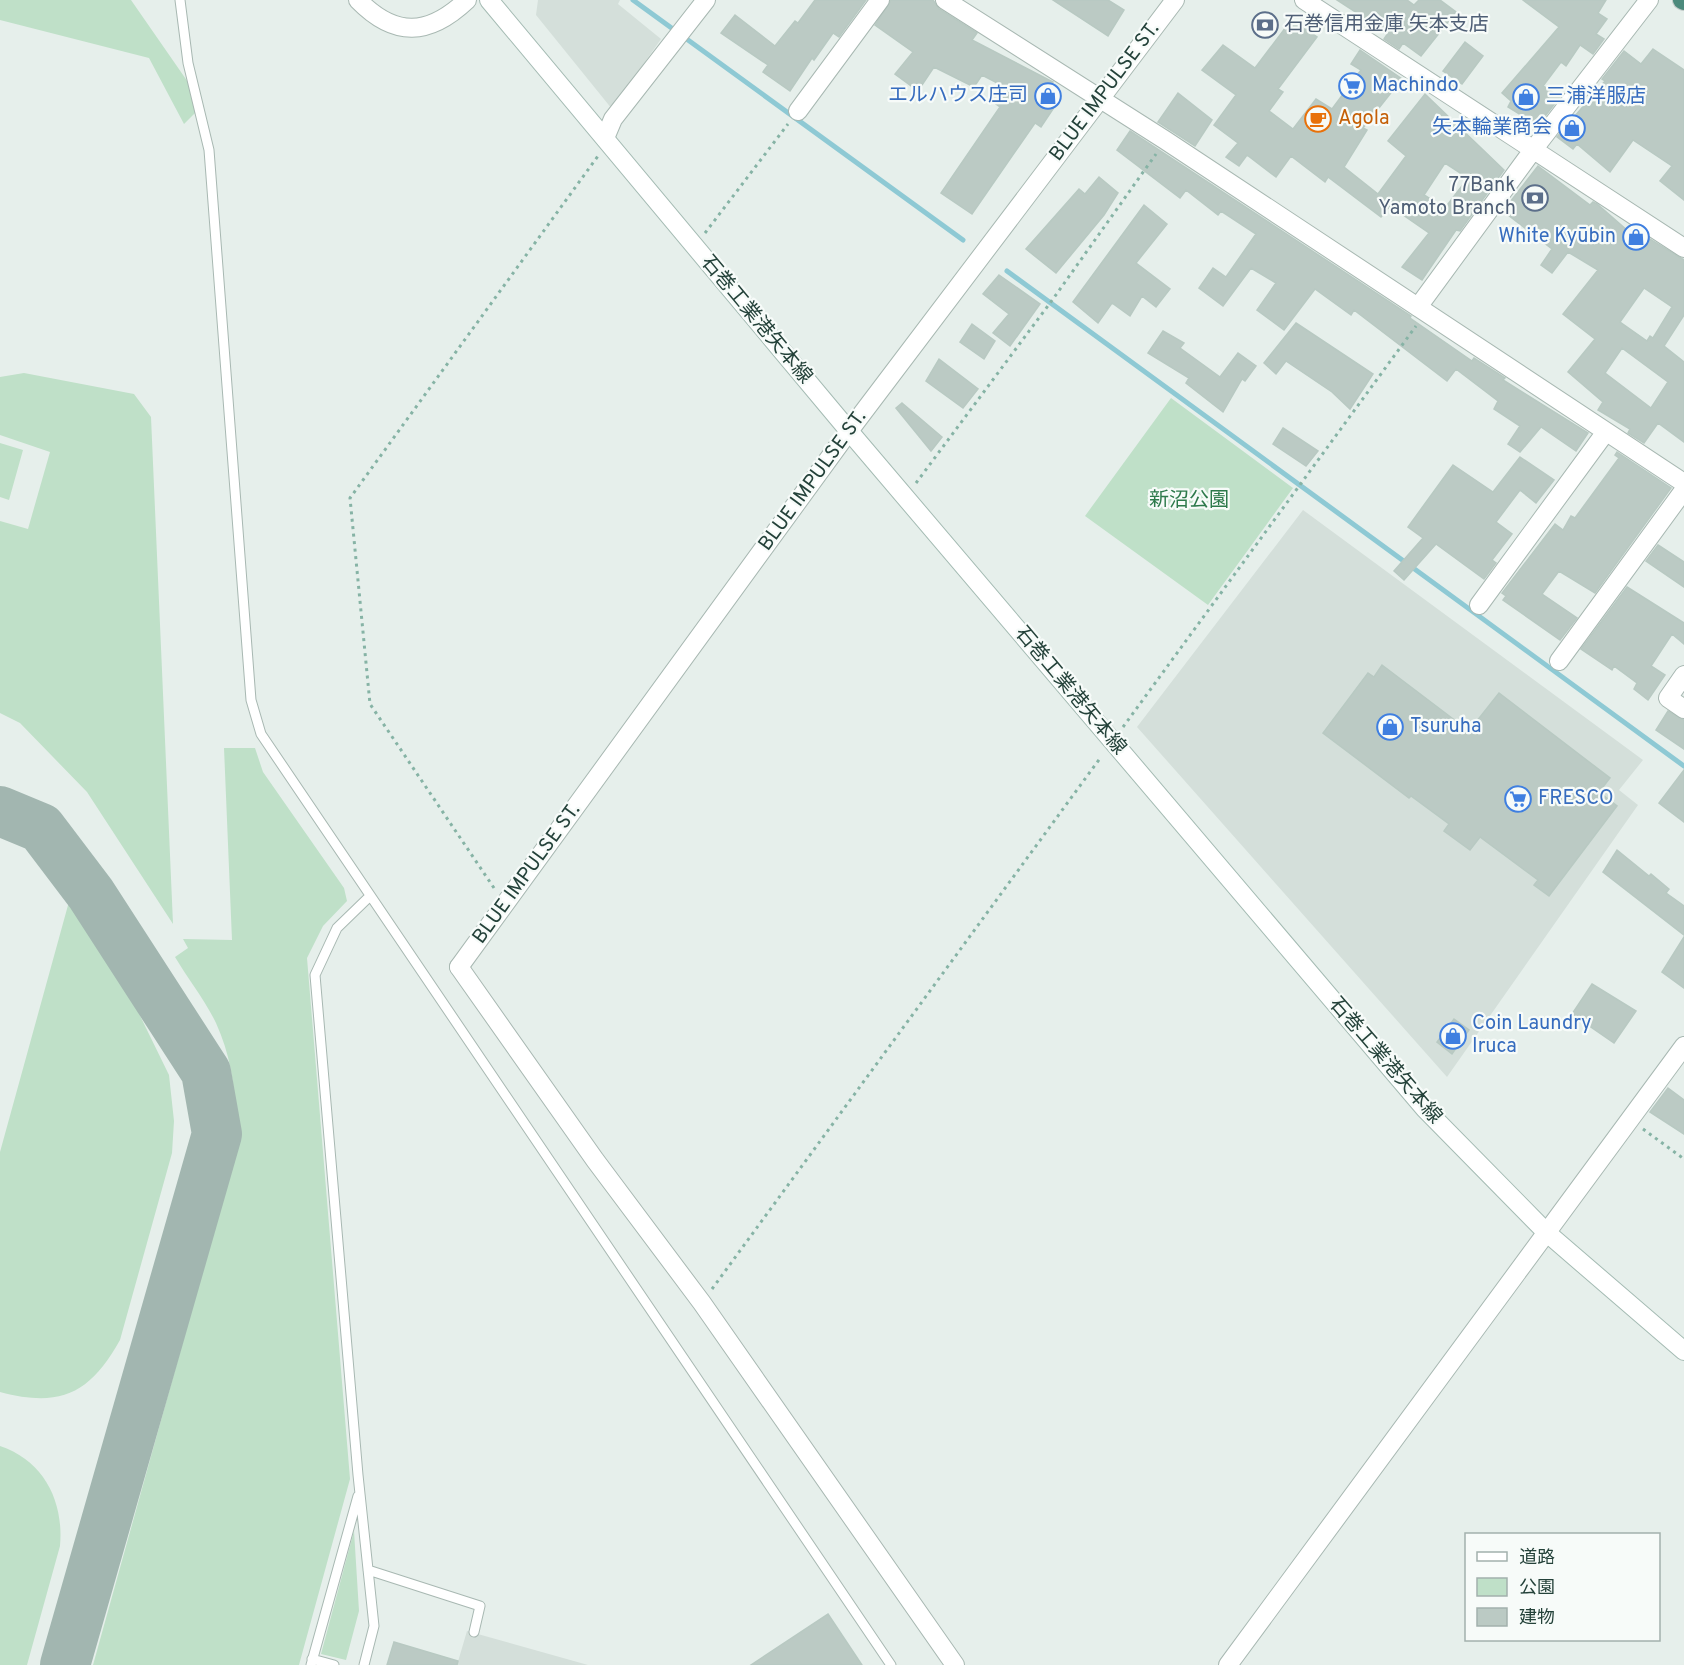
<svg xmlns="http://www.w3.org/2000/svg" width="1684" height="1665" font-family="Overpass,'Noto Sans JP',sans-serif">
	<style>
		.built { fill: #d4dfda }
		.green { fill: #bfe0c8 }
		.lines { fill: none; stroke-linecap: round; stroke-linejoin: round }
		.stream { stroke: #8ec9d4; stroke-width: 5 }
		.taxiway { stroke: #a2b6b0; stroke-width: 50 }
		.building { fill: #bbcac4; stroke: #b8c9c2; stroke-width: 1.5; fill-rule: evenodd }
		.service-casing { stroke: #a8b8b2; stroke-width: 11 }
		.minor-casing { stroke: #a8b8b2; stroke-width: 20 }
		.tertiary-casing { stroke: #a8b8b2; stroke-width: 20 }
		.secondary-casing { stroke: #a4bbb3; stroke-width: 20 }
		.trunk-casing { stroke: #c2cac8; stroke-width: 20 }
		.path { stroke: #86b3a5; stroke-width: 3; stroke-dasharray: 3 4.5; stroke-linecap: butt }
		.service { stroke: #fff; stroke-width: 9 }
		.minor { stroke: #fff; stroke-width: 18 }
		.tertiary { stroke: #fff; stroke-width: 18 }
		.secondary { stroke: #fff; stroke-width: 18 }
		.trunk { stroke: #4c8a7c; stroke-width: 18 }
		.labels { text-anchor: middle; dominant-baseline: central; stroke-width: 4.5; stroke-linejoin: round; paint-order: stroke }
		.service-label { font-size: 20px; fill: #4e5e75; stroke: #f7fbf9; text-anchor: start }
		.shop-label { font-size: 20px; fill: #366cbe; stroke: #f7fbf9; text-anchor: start }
		.street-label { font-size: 20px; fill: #24423a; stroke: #f7fbf9 }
		.food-label { font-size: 20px; fill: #c56008; stroke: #f7fbf9; text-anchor: start }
		.park-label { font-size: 20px; fill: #2d7a4b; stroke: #f7fbf9 }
	</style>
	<rect width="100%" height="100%" fill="#e6efeb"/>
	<!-- built -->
	<path class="built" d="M538,0H620L618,4L661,39L612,109L536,15Z
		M1303,510L1643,760L1619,790L1638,805L1447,1077L1137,727Z
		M467,1631L588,1665H457Z"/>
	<!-- green -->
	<path class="green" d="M0,0H131L190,85L197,111L184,124L149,58L0,20Z
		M24,373L134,394L151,417L173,924L87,792L20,723L0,713V521L28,529L50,452L0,435V377Z
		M1171,398L1293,488L1208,605L1085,516Z
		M0,443L23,450L9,500L0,497Z
		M224,748H255L263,772L344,888L347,901L323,926L307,958L350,1479L299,1665H93L230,1172C238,1120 238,1072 216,1023C205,1000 188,979 175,957L188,948L183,939L232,940Z
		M70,898L125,985L169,1075L174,1121L172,1153L120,1340C90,1394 60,1408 0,1392V1152Z
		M0,1446C44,1461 64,1501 60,1546L27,1665H0Z
		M354,1531L359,1611L346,1660L321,1654Z"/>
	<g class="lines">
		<!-- stream -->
		<path class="stream" d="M633,0L963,240
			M1007,271L1684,766"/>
		<!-- taxiway -->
		<path class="taxiway" d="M0,811L41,828L91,894L206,1072L217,1134L65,1665"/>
	</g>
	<!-- building -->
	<path class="building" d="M815,0H866L839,37L833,33L814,60L812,58L790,91L763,72L768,65L721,33L735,15L775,46L795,21L798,23Z
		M891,0H933L939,9L977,33L972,40L1053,82L1042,99L1055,106L1041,127L1035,123L972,214L941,193L1000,107L996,104L1007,88L982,75L974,87L934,67L918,91L895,74L913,52L875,25Z
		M1053,0H1108L1124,10L1108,36Z
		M1337,0H1407L1414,5L1419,0H1440L1456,12L1421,56L1403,43L1399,49L1384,39L1388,33Z
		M1523,0H1606L1598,13L1607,19L1596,34L1604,39L1593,54L1580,45L1566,66L1561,62L1543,86L1560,97L1535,129L1523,121L1526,118L1508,107L1511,101L1502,93L1559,27Z
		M1292,19L1317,37L1278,89L1283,92L1269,111L1293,129L1316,99L1332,109L1361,70L1351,64L1360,50L1402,79L1363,128L1367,130L1344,167L1378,194L1406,156L1388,141L1425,94L1504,170L1460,231L1456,230L1422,280L1402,267L1429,233L1390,206L1381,217L1328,177L1325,182L1291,156L1276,177L1247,155L1239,166L1226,157L1238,143L1214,125L1236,95L1202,70L1223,45L1255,68ZM1445,163L1468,178L1445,208L1424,195Z
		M1465,42L1483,56L1462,84L1443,71Z
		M1653,49L1684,70V200L1660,181L1672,166L1633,140L1610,172L1577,144L1573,149L1557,137L1605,81L1602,79L1624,51L1641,64Z
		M1178,93L1212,120L1195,146L1158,122Z
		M1130,131L1411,316L1410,318L1472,361L1474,358L1505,378L1503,380L1588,433L1576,451L1541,427L1520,452L1508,444L1520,426L1494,409L1498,401L1456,369L1447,381L1354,310L1351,315L1315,289L1284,330L1257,310L1276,283L1251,268L1223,306L1199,288L1213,268L1226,277L1256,234L1221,211L1218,215L1186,190L1180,198L1117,150Z
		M1538,166L1590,205L1593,202L1597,204L1636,238L1640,233L1684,260V315L1664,346L1684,362V442L1658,423L1644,443L1628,433L1630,429L1598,410L1603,402L1568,372L1595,339L1563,314L1598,270L1568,252L1552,273L1541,265L1552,249L1503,211ZM1644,288L1672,307L1653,338L1650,336L1647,341L1620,322ZM1622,348L1668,382L1651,408L1605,373Z
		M1099,177L1118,193L1104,215L1056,273L1026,249L1079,189L1085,194Z
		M1144,205L1167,224L1136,263L1170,289L1156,307L1142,296L1130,316L1112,303L1098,323L1073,302Z
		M999,275L1040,304L1010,346L993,333L1009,314L983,294Z
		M1296,323L1373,374L1350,409L1332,392L1286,361L1276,374L1264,363Z
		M972,324L995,341L984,359L960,342Z
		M1163,331L1184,343L1180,348L1220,377L1238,353L1256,366L1245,381L1242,379L1223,412L1186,383L1189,378L1148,353Z
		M939,359L978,389L963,408L926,381Z
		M902,403L942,437L931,451L896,408Z
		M1283,428L1318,451L1306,466L1273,444Z
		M1617,452L1671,488L1595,593L1559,571L1542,594L1577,618L1560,640L1503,600L1506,596L1502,593L1555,524L1563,530L1571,516L1575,518L1619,458L1615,455Z
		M1520,457L1554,480L1536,503L1520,490L1496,522L1512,534L1492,560L1496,563L1484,579L1436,544L1404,580L1394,571L1423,538L1408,527L1453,465L1493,492Z
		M1658,545L1684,562V587L1646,561Z
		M1627,587L1684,623V644L1672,634L1651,666L1665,675L1648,700L1634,689L1637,683L1614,666L1612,670L1581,649Z
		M1382,665L1469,731L1499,693L1610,778L1599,792L1617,806L1549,896L1534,885L1538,880L1480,837L1470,850L1444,831L1449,824L1411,796L1409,798L1323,733L1368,673L1374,677Z
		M1668,711L1684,720V749L1656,730Z
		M1684,770V822L1659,803Z
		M1617,850L1649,876L1651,874L1669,889L1666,893L1684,906V935L1603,872Z
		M1684,937V988L1662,972Z
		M1592,984L1636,1011L1614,1043L1572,1014Z
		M1454,1019L1469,1030L1452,1054L1437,1042Z
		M1668,1088L1684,1100V1134L1650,1112Z
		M828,1614L862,1665H751Z
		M394,1642L458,1661L457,1665H387Z"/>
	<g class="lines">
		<!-- service casing -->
		<g class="service-casing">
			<path id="service" d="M180,0L188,63L209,150L251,700L261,734L891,1665
				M368,1570L480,1606L474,1632
				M312,1659L334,1665
				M311,1665L358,1496
				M364,1665L374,1626L358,1475L315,975L337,928L369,897"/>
		</g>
		<!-- minor casing -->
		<g class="minor-casing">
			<path id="minor" d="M945,0L1165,140L1684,483
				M798,111L880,0
				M605,138L613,119L706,0
				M1479,605L1605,433
				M1559,661L1684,490
				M1684,675L1668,698L1684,709
				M459,967L595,1160L702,1303L955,1665
				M1228,1665L1684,1046"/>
		</g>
		<!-- tertiary casing -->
		<g class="tertiary-casing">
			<path id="tertiary" d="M358,0C395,38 429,36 467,0
				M1304,0L1684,248
				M1418,307L1533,150L1649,0
				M459,967L849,431L1175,0"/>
		</g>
		<!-- secondary casing -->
		<g class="secondary-casing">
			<path id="secondary" d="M489,0L849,431L1425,1109L1546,1232L1684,1351"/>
		</g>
		<!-- trunk casing -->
		<g class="trunk-casing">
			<path id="trunk" d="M1682,0L1684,1"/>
		</g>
		<!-- path -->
		<path class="path" d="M705,233L788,124
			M916,483L1053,299L1156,154
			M1123,727L1416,326
			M494,888L370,704L350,498L598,156
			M1643,1129L1684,1159
			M712,1289L1101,757"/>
		<!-- service -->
		<use href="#service" class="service"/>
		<!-- minor -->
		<use href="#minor" class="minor"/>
		<!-- tertiary -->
		<use href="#tertiary" class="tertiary"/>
		<!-- secondary -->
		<use href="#secondary" class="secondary"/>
		<!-- trunk -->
		<use href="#trunk" class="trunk"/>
	</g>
	<!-- icons -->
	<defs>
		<g id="bank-ring" transform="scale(1.35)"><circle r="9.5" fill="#f7fbf9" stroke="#5c6f8a" stroke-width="1.5"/><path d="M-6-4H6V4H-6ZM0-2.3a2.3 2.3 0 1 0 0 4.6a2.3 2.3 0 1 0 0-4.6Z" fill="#5c6f8a"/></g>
		<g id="supermarket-ring" transform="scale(1.35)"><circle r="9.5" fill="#f7fbf9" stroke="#3f7fe0" stroke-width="1.5"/><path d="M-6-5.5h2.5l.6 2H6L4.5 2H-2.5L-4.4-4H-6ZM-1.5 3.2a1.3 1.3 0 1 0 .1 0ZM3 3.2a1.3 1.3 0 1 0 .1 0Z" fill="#3f7fe0"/></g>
		<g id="shop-ring" transform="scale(1.35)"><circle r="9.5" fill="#f7fbf9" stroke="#3f7fe0" stroke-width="1.5"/><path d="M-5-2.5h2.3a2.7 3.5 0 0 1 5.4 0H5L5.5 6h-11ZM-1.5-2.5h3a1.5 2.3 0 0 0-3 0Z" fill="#3f7fe0"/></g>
		<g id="cafe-ring" transform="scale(1.35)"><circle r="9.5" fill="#f7fbf9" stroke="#e8710a" stroke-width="1.5"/><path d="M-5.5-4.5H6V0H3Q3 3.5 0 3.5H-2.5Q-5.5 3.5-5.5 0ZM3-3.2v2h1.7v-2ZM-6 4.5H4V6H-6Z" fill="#e8710a"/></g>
	</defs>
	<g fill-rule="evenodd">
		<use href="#bank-ring" x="1265" y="25"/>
		<use href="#supermarket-ring" x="1352" y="86"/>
		<use href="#shop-ring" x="1048" y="96"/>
		<use href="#shop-ring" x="1526" y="97"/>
		<use href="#cafe-ring" x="1318" y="119"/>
		<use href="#shop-ring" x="1572" y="128"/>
		<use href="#bank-ring" x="1535" y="198"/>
		<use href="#shop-ring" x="1636" y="237"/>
		<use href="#shop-ring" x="1390" y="727"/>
		<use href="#supermarket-ring" x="1518" y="799"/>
		<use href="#shop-ring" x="1453" y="1036"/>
	</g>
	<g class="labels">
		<!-- service labels -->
		<g class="service-label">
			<text x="1284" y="25">石巻信用金庫 矢本支店</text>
			<text x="1516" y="186" text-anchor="end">77Bank<tspan x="1516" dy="23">Yamoto Branch</tspan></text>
		</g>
		<!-- shop labels -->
		<g class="shop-label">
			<text x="1372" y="86">Machindo</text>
			<text x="1028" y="96" text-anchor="end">エルハウス庄司</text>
			<text x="1546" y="97">三浦洋服店</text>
			<text x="1552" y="128" text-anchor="end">矢本輪業商会</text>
			<text x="1616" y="237" text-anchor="end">White Kyūbin</text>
			<text x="1410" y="727">Tsuruha</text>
			<text x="1538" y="799">FRESCO</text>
			<text x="1472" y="1024">Coin Laundry<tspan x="1472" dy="23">Iruca</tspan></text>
		</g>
		<!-- street labels -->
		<g class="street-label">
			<text transform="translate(1105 92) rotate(-53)">BLUE IMPULSE ST.</text>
			<text transform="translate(756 320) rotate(50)">石巻工業港矢本線</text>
			<text transform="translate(813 481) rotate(-54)">BLUE IMPULSE ST.</text>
			<text transform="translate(1070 691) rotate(50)">石巻工業港矢本線</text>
			<text transform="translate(527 874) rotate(-54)">BLUE IMPULSE ST.</text>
			<text transform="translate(1385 1061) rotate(49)">石巻工業港矢本線</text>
		</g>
		<!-- food labels -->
		<g class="food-label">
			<text x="1338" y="119">Agola</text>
		</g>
		<!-- park labels -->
		<g class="park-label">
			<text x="1189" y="501">新沼公園</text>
		</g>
	</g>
	<!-- legend -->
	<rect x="1465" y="1533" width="195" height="108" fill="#f7fbf9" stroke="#a3b1ad" stroke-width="1.5"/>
	<rect x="1477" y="1552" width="30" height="9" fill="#ffffff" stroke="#a3b1ad" stroke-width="1.5"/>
	<text x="1519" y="1563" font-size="18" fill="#24423a">道路</text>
	<rect x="1477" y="1578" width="30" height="18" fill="#bfe0c8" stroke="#a3b1ad" stroke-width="1.5"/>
	<text x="1519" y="1593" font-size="18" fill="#24423a">公園</text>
	<rect x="1477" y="1608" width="30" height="18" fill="#bbcac4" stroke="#a3b1ad" stroke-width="1.5"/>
	<text x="1519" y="1623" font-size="18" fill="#24423a">建物</text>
</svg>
